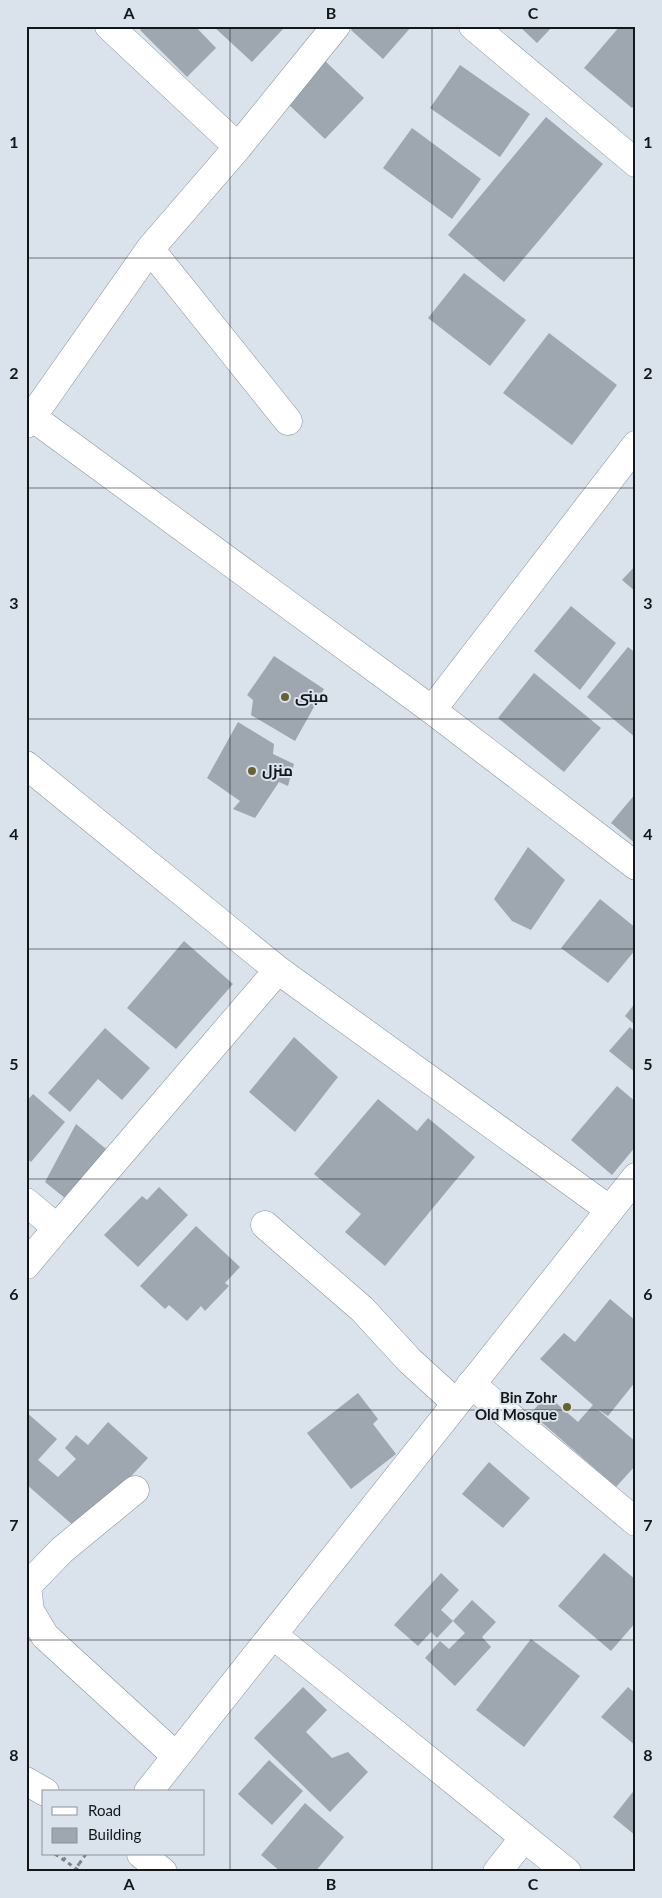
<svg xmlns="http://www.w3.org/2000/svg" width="662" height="1898" font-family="Lato,Cairo,sans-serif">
	<rect width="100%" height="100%" fill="#dae3ec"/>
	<path fill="#9ea6af" d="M 144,26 L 195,26 L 216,48 L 187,77 L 140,30 Z
		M 213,26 L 281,26 L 283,29 L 252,62 Z
		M 354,26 L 412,26 L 383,59 L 351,30 Z
		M 519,26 L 553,26 L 537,43 Z
		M 620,26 L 636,26 L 636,103 L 632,108 L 584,68 Z
		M 324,60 L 364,98 L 325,139 L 285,101 Z
		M 460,65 L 530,114 L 500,157 L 430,108 Z
		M 546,117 L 603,164 L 504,282 L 448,235 Z
		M 412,128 L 481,179 L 452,219 L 383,168 Z
		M 464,273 L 526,320 L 490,366 L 428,318 Z
		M 549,333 L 617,385 L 572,445 L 503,393 Z
		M 636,565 L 636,592 L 622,580 Z
		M 571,606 L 616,643 L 580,690 L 534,651 Z
		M 628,647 L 636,653 L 636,738 L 587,697 Z
		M 274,656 L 324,689 L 295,741 L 251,715 L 253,700 L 247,695 Z
		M 534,673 L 601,728 L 564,772 L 498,718 Z
		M 238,722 L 274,744 L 273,754 L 294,764 L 288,786 L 279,782 L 255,818 L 233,809 L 240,801 L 207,778 Z
		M 636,793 L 636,844 L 611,823 Z
		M 528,847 L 565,880 L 531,930 L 512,921 L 494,899 Z
		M 600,899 L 636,928 L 636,949 L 608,983 L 561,948 Z
		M 184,941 L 233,984 L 176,1049 L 127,1008 Z
		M 636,1002 L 636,1026 L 625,1016 Z
		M 630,1027 L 636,1033 L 636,1073 L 609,1051 Z
		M 105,1028 L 150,1068 L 122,1100 L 98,1079 L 70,1112 L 48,1093 Z
		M 294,1037 L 338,1077 L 295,1132 L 249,1092 Z
		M 617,1086 L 636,1102 L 636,1146 L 612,1175 L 571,1140 Z
		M 33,1094 L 65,1122 L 31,1162 L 26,1158 L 26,1102 Z
		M 378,1099 L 417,1131 L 428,1118 L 475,1157 L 385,1266 L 345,1232 L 361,1214 L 314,1174 Z
		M 76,1124 L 112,1154 L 71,1203 L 45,1182 Z
		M 159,1187 L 188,1215 L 138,1267 L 104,1235 L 142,1196 L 147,1200 Z
		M 196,1226 L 240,1267 L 225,1283 L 229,1286 L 205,1311 L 201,1306 L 187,1321 L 169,1305 L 165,1309 L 140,1286 Z
		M 610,1299 L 636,1321 L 636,1381 L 608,1416 L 596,1408 L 636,1442 L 636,1465 L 616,1487 L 531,1413 L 547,1395 L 578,1422 L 593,1405 L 540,1359 L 564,1333 L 575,1342 Z
		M 358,1393 L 378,1419 L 373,1424 L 396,1454 L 351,1489 L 307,1433 Z
		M 26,1412 L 57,1439 L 38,1460 L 58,1477 L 76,1459 L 65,1448 L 76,1435 L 88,1445 L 108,1422 L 148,1458 L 98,1512 L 92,1507 L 74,1526 L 26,1484 Z
		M 489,1462 L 530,1498 L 503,1528 L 462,1494 Z
		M 604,1553 L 636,1580 L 636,1622 L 611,1651 L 558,1606 Z
		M 441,1573 L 459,1590 L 441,1610 L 453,1621 L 437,1638 L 431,1632 L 418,1646 L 394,1625 Z
		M 472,1600 L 496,1622 L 482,1637 L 491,1647 L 455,1686 L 425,1658 L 440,1641 L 449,1649 L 465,1633 L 453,1621 Z
		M 531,1639 L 580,1676 L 524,1747 L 476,1710 Z
		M 303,1687 L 327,1710 L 306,1732 L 332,1758 L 348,1752 L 368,1772 L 330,1812 L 254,1738 Z
		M 628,1687 L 636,1694 L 636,1746 L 601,1717 Z
		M 269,1760 L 303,1791 L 272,1825 L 238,1794 Z
		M 636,1788 L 636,1836 L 613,1817 Z
		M 305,1803 L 344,1837 L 315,1872 L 281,1872 L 261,1855 Z"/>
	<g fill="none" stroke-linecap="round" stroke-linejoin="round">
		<g stroke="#899199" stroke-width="29">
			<path id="minor" d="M 109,26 L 238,147 L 150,249 L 288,421
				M 473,26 L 636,163
				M 238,147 L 336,26
				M 32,417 L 150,249
				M 26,424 L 32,417 L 432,710
				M 636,445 L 432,710 L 636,866
				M 26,765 L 278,970 L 610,1210
				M 26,1202 L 57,1228 L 278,970
				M 265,1225 L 362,1309 L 410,1361 L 456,1403
				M 26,1265 L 57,1228
				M 471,1384 L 636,1522
				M 135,1490 L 62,1550 L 27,1586 L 30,1611 L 45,1636 L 176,1756
				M 273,1635 L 567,1872
				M 497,1872 L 524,1838"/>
		</g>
		<g stroke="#899199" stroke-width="29">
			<path id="tertiary" d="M 26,1781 L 45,1792
				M 148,1792 L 636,1177
				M 141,1854 L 163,1872"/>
		</g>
		<path stroke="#7b8187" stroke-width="3" stroke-dasharray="4 4" stroke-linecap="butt" d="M 55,1854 L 81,1872
			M 63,1861 L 68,1854
			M 79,1864 L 86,1854"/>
		<use href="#minor" stroke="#fff" stroke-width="28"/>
		<use href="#tertiary" stroke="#fff" stroke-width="28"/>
		<path stroke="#7b8187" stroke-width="3" stroke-dasharray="4 4" stroke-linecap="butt" d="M 73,1872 L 79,1864"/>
	</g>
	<path fill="none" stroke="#14171a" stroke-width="1" stroke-opacity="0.55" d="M 230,26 L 230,1872M 432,26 L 432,1872M 26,258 L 636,258M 26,488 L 636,488M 26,719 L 636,719M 26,949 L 636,949M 26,1179 L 636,1179M 26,1410 L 636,1410M 26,1640 L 636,1640"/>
	<g fill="#6a622e" stroke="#dae3ec" stroke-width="2">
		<circle cx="285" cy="697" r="5"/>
		<circle cx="252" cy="771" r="5"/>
		<circle cx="567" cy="1407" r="5"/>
	</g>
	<g text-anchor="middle" stroke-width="4" stroke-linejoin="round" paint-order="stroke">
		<g font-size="15" font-weight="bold" fill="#14171a" stroke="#dae3ec" text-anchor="start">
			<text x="295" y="702">مبنى</text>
			<text x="262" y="776">منزل</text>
			<text x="557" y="1403" text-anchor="end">Bin Zohr<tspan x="557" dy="17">Old Mosque</tspan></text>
		</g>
	</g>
	<rect width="662" height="1898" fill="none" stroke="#dae3ec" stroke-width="55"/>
	<rect x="42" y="1790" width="162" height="65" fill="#dae3ec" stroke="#8b9198"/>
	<rect x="52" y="1807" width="25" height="8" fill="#ffffff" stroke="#8b9198"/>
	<text x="88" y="1816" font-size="15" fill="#14171a">Road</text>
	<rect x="52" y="1828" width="25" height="15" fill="#9ea6af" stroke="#8b9198"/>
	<text x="88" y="1840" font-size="15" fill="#14171a">Building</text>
	<rect x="28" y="28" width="606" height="1842" fill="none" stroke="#14171a" stroke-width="2"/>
	<g font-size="16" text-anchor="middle" font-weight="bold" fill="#14171a">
		<text x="129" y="19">A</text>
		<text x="331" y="19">B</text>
		<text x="533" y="19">C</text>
		<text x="14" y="148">1</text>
		<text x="648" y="148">1</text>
		<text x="14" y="379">2</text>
		<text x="648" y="379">2</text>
		<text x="14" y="609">3</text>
		<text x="648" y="609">3</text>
		<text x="14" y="840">4</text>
		<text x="648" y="840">4</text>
		<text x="14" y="1070">5</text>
		<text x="648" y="1070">5</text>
		<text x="14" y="1300">6</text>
		<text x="648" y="1300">6</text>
		<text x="14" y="1531">7</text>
		<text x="648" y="1531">7</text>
		<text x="14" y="1761">8</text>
		<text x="648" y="1761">8</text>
		<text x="129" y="1890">A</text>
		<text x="331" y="1890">B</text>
		<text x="533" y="1890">C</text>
	</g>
</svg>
